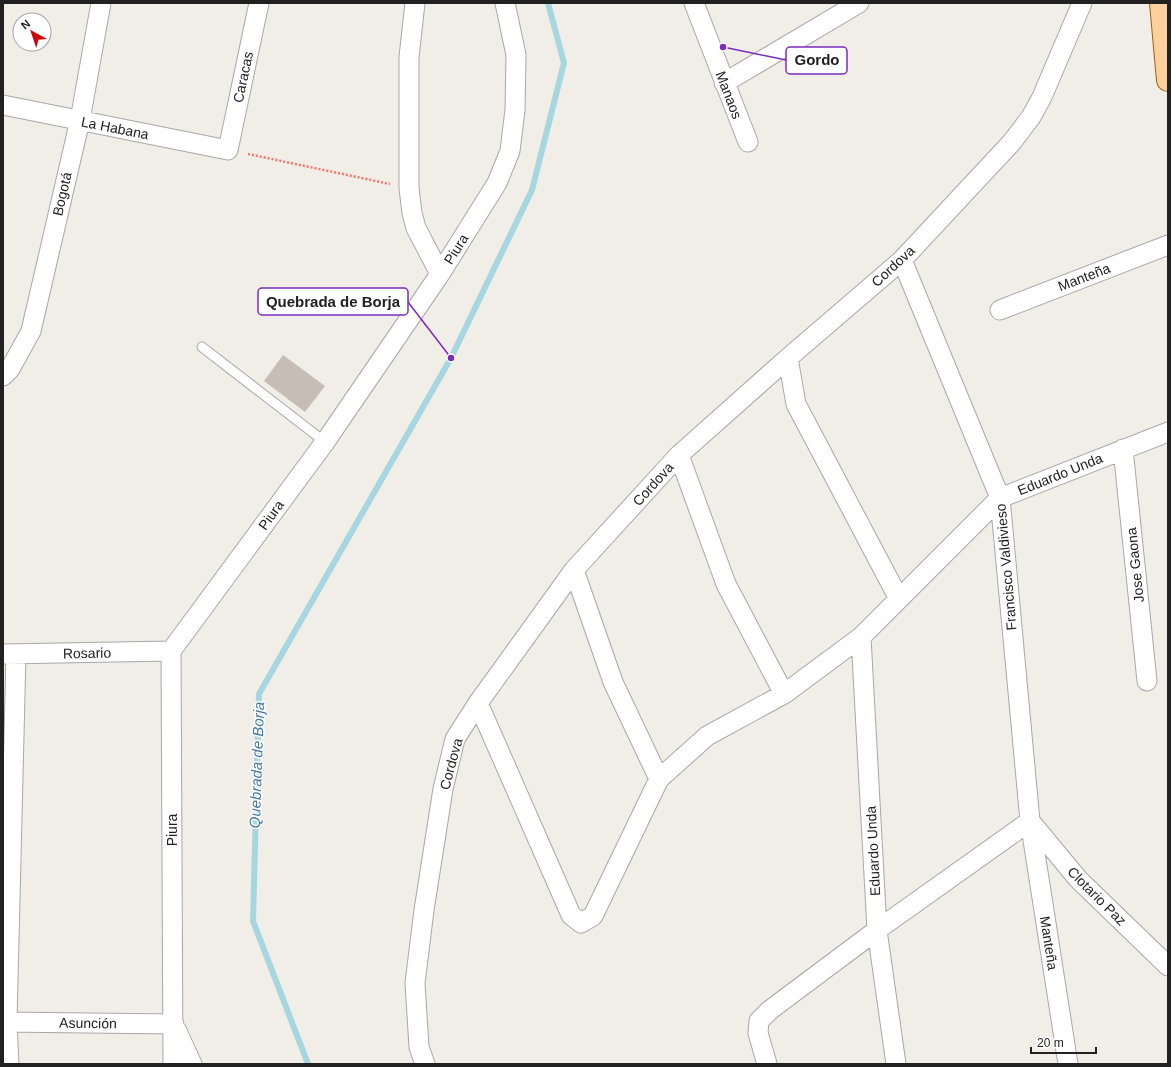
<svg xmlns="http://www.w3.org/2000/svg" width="1171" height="1067" font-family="Helvetica,sans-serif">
	<rect width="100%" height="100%" fill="#f1ede7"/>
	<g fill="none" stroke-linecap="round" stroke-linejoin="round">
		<path stroke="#a6d6e0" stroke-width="6" d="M 308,1064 L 253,921 L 259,694 L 451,358 L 532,190 L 564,63 L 548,3"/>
	</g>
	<path fill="#c6bdb6" d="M 283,355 L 325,386 L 305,412 L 264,381 Z"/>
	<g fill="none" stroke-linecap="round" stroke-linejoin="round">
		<g stroke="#a8a8a8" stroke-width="11">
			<path id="service" d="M 202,347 L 325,442"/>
		</g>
		<g stroke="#a8a8a8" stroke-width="21">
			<path id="minor" d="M 415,3 L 409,57 L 409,188 L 412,213 L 416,228 L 440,274
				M 694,3 L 748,142
				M 724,83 L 859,3
				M 3,105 L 228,150 L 259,3
				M 902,260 L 1000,498 L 1030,821 L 1068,1064
				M 1000,310 L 1168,245
				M 788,358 L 796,404 L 899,599
				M 3,376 L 10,369 L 31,331 L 80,120 L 101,3
				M 1123,449 L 1147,681
				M 679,455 L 726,584 L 784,694
				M 574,570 L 613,682 L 659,779
				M 861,637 L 877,930 L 896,1064
				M 4,654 L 171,651
				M 478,703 L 571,915 L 581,923 L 593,916 L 659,779 L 707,736 L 784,694 L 861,637 L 1000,498 L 1168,432
				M 1030,821 L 1078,879 L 1168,966
				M 3,1022 L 174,1024
				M 176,1029 L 192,1064
				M 9,1064 L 7,1022 L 16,654
				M 173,1064 L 171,651 L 325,442 L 440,274 L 497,183 L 510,151 L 515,110 L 516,55 L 505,3
				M 425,1064 L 419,1047 L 415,983 L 424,910 L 443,789 L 455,739 L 478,703 L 574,570 L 679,455 L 788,358 L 902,260 L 1012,142 L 1031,117 L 1042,97 L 1082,3
				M 767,1064 L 758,1033 L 759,1021 L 770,1010 L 877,930 L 1030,821"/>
		</g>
		<g stroke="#9d6100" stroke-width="24">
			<path id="primary" d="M 1161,3 L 1168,80"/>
		</g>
		<path stroke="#fe726b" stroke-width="2.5" stroke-dasharray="2 2" stroke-linecap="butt" d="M 248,154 L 390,184"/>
		<use href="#service" stroke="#fff" stroke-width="9"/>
		<use href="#minor" stroke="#fff" stroke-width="19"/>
		<use href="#primary" stroke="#ffd09e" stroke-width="22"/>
	</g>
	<g text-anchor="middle" stroke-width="3" stroke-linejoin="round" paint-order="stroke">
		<g font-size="14" fill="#212121" stroke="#fff">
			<text transform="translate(243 77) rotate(-78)" y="5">Caracas</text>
			<text transform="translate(729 95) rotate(69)" y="5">Manaos</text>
			<text transform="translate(115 128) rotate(11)" y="5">La Habana</text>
			<text transform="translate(62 194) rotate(-77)" y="5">Bogotá</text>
			<text transform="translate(456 249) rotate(-58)" y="5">Piura</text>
			<text transform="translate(893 266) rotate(-43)" y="5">Cordova</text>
			<text transform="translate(1084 277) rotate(-21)" y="5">Manteña</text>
			<text transform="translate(1060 474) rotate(-22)" y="5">Eduardo Unda</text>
			<text transform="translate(653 484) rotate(-48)" y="5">Cordova</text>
			<text transform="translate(271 515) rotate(-54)" y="5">Piura</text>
			<text transform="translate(1135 565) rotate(-96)" y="5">Jose Gaona</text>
			<text transform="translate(1006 567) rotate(-95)" y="5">Francisco Valdivieso</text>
			<text transform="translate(87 653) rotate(-1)" y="5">Rosario</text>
			<text transform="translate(451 764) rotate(-75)" y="5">Cordova</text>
			<text transform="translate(172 830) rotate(-90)" y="5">Piura</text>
			<text transform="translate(873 851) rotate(-93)" y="5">Eduardo Unda</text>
			<text transform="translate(1097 896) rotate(45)" y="5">Clotario Paz</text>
			<text transform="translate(1049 943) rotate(81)" y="5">Manteña</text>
			<text transform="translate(88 1023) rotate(1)" y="5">Asunción</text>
		</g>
		<g font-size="15" font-style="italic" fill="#4278a5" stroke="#fff">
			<text transform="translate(257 765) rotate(-88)" y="5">Quebrada de Borja</text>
		</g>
	</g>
	<path fill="none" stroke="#7b2cbf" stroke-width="1.5" d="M723 47L786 60M451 358L408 302"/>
	<g fill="#7b2cbf" stroke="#fff" stroke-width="1.5">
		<circle cx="723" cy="47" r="4"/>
		<circle cx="451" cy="358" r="4"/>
	</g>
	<g fill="#fff" stroke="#7b2cbf" stroke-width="1.5">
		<rect x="786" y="47" width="61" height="27" rx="4"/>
		<rect x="258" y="288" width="150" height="27" rx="4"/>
	</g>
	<g font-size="15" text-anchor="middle" font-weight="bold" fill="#212121">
		<text x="817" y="65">Gordo</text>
		<text x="333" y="307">Quebrada de Borja</text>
	</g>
	<rect width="1171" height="1067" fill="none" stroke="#212121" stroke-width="8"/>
	<g transform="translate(32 32) rotate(320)"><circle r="19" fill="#ffffff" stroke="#a6a6a6"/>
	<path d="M0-3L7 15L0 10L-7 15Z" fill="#d1000b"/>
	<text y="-6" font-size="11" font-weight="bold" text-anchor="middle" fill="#212121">N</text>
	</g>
	<path d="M1031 1047v6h65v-6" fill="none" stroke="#212121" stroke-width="2"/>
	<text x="1037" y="1047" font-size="12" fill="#212121" stroke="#ffffff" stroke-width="3" paint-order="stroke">20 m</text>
</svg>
